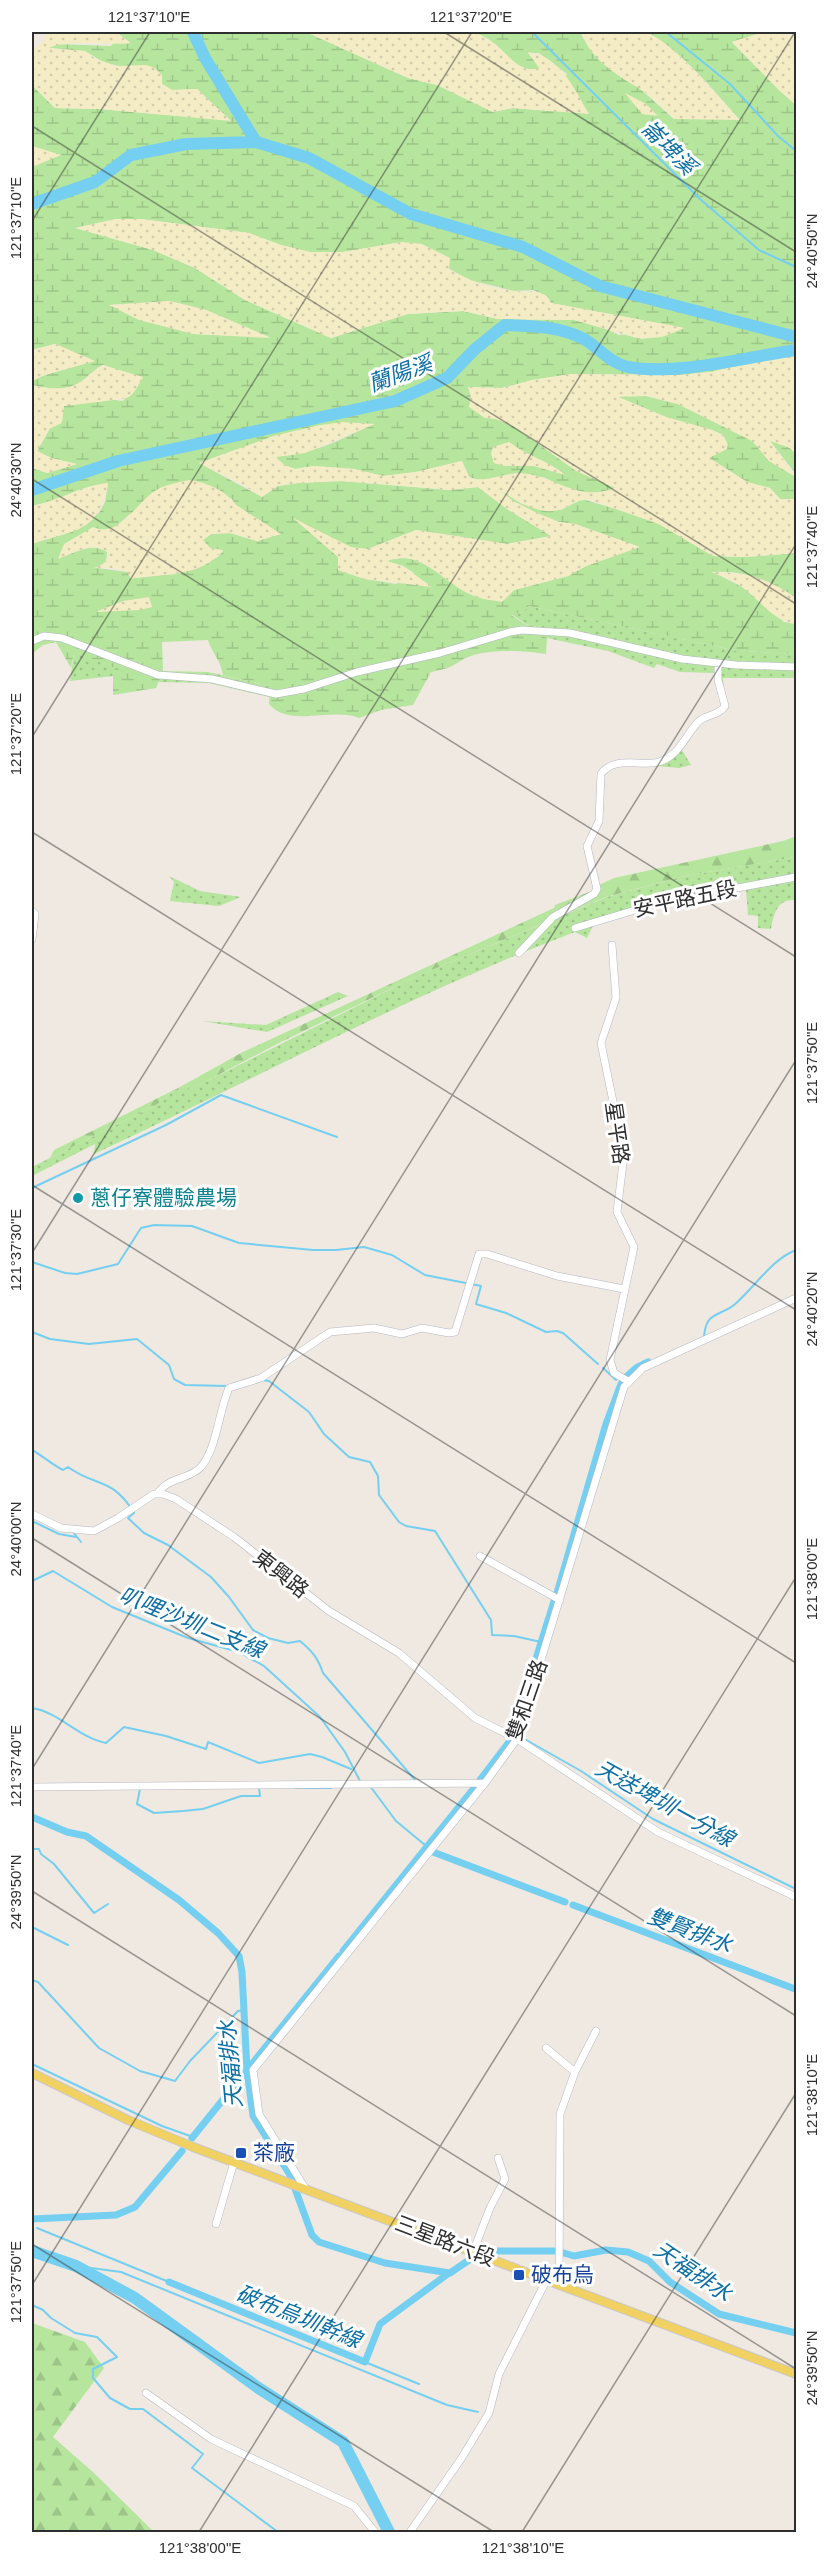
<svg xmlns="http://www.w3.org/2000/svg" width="828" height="2564" font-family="Arial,'Noto Sans TC',sans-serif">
	<defs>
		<pattern id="grass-dots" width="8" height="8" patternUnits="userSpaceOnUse" patternTransform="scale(1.5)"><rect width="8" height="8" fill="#b6e59e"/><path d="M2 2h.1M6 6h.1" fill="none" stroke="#9dc588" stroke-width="1.8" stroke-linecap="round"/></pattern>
		<pattern id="forest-firs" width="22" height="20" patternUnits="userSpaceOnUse" patternTransform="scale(1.5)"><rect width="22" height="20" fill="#b6e59e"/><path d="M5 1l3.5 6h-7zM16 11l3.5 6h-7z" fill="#9dc588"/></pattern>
		<pattern id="wetland-marsh" width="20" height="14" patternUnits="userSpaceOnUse" patternTransform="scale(1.5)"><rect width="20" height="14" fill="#b6e59e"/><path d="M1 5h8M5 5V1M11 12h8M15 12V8" fill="none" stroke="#9dc588"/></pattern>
		<pattern id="sand-dots" width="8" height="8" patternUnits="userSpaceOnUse" patternTransform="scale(1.5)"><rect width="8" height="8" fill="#f3ecc5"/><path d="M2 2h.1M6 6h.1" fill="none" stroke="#d1cbaa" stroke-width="1.8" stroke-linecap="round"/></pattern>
	</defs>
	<rect width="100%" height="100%" fill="#efe9e1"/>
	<path fill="url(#grass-dots)" d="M 529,606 L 737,651 L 796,654 L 796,678 L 723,678 L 724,695 L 729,708 L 722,711 L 714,673 L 680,672 L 657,664 L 654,668 L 608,651 L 547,638 L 511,614 L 522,612 Z
		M 74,652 L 116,668 L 113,676 L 70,681 Z
		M 163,671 L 208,672 L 270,686 L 269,697 L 208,683 L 156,682 Z
		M 680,747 L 691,765 L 679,768 L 656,766 Z
		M 796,857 L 796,900 C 777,899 774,913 771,929 L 758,928 L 758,916 L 748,915 L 746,890 L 658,907 L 593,926 L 587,938 L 575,932 C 410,994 254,1080 94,1154 L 95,1144 L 32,1176 L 32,1167 L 156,1105 L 178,1088 L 198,1077 L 189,1090 L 413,978 L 607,897 L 684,876 Z
		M 169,876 L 200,891 L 241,897 L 219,906 L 170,901 L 174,882 Z
		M 338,992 L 348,996 L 267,1032 L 202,1021 L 266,1025 Z"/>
	<path fill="url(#forest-firs)" d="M 796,831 L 796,857 L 684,876 L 606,897 L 413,978 L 277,1044 L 186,1092 L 198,1077 L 241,1053 L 554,908 L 555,905 L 597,889 L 597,886 L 614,878 L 783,841 L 794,837 Z
		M 178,1088 L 156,1105 L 50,1158 L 54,1150 Z
		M 32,2323 L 85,2342 L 104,2368 L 53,2437 L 94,2473 L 154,2532 L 32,2532 Z"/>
	<path fill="url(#wetland-marsh)" fill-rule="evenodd" d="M 116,32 L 306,32 L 408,78 L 437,85 L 493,112 L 513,108 L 548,111 L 567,74 L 539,53 L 528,53 L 540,68 C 518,75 506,51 491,41 C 485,37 479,34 473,32 L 581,32 L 583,38 L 674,119 L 739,119 C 717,94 672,39 642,32 L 764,32 L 732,42 L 779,90 L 796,105 L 796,356 L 767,359 L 711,372 L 679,375 L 571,374 L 532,380 L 502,388 L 468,387 L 472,400 L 496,419 L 513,426 L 589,476 L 616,488 L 601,492 L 584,493 L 561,486 L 543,477 L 476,480 L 469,477 L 462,461 L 416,472 L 383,476 L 354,469 L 314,466 L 295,469 L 284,465 L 275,456 C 310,456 342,439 373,424 L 321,425 L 274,436 L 199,463 L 262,497 L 278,486 L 298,483 L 341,481 L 450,490 L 478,487 L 507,509 L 551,536 L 507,544 L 416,530 L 368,549 L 351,548 L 334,540 L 328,547 L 338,557 L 338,570 L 365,579 L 396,584 L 414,573 L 403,566 L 386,561 C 424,549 439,580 470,594 C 480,599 491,600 502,601 L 514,590 L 568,576 L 586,566 L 639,547 L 575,524 L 559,522 L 539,514 L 513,501 L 489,483 L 522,504 L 561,510 L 582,499 L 633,514 L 659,524 L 713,556 L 745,557 L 796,553 L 796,598 C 771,581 744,570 713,572 L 744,588 L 784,622 L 796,624 L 796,654 L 737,651 L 529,606 L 522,612 L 511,615 L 547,638 L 546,654 C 524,650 481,648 462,660 C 450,668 446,669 431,672 L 413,705 L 381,710 L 359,718 C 334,707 288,728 269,704 L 270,686 L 223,675 C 221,661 212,653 208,640 L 162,642 L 163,671 L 156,688 L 113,695 L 113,676 L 115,668 L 74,652 L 71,668 L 56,642 L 43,645 L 32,654 L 32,572 L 34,571 L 32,568 L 32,544 L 99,513 L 105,502 L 108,484 C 81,489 58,501 32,506 L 32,468 L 47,473 L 76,464 L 51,458 L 37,451 L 63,406 L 108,399 L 123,401 L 142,378 L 103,365 C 95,369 90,375 83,380 C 67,392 50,389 32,385 L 32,381 L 45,375 L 94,361 L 55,344 L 32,350 L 32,167 L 60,155 L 32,146 L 32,85 L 55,108 L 99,109 L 230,120 L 197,89 L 172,90 L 162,84 L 162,75 L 105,63 L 85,51 L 47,48 L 58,44 L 111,46 L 120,35 ZM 116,219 L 141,219 L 249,233 L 281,245 L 310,252 L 343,252 L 402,242 L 469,280 L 514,291 L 533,290 L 547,296 L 551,303 L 684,328 L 619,335 L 600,326 L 574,320 L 498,319 L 463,311 L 408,314 L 331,338 L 245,300 L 195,268 L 153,250 L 76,228 ZM 170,301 L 206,310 L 269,337 L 193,334 L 110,305 ZM 509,442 C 526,456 546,460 563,474 L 534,466 L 506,466 L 494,463 L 491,453 ZM 231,498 L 236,505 L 280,534 L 257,541 L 230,533 L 211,534 L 203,540 L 210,548 L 223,551 L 218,557 L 176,574 L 131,578 L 128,572 L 97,568 C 105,563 107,562 107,552 C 91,541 74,554 59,558 L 104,532 L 113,529 L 130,514 Z
		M 616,396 L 646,396 L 678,404 L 753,441 L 769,461 L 796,477 L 796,499 L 780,499 L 770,488 L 747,482 L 708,457 L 723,435 L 712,430 L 666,417 Z
		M 769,440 L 790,448 L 796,454 L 796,474 Z"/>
	<path fill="url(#sand-dots)" d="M 46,32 L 116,32 L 131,43 C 108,46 66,39 49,48 L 85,51 L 96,59 L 117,66 L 146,65 L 155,68 L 162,75 L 162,84 L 172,90 L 197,89 L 231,121 L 99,109 L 55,108 L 32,85 L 32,50 L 43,41 Z
		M 306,32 L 473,32 C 479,34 485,37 491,41 C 506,51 519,75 539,68 L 528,52 C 560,56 574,88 589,114 L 513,108 L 493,112 L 437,85 L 408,78 Z
		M 581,32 C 601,31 626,27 645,32 C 670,39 721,99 740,120 L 674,119 C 665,110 656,101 646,93 C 620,76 592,63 581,32 Z
		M 764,32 L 778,32 L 796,37 L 796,105 L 779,90 L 732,42 Z
		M 625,93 L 646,104 L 658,116 L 642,114 Z
		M 32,146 L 61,155 L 32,167 Z
		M 116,219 L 141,219 L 249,233 L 281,245 L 310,252 L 343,252 L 402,242 L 422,244 L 450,258 L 449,269 C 468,280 491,289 514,291 C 529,293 531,289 547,296 L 551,303 L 685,328 L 662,337 L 640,339 L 574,320 L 498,319 L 463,311 L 408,314 L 331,338 L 245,300 L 195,268 L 153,250 L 75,228 Z
		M 170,301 L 206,310 L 271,338 L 193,334 L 139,320 L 109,305 Z
		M 55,344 L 95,361 L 45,375 L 32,381 L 32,350 Z
		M 796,356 L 796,454 L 790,448 L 770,441 L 796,477 L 769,461 L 752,441 L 678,404 L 646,396 L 618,397 L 666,417 L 712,430 L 723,435 L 728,444 L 727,449 L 709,458 L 747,482 L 770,488 L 780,499 L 796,499 L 796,553 L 745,557 L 713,556 L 659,524 L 590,500 C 579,499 574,504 564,508 C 542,518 519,502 501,491 L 513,501 L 539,514 L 559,522 L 575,524 L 640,547 L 586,566 L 568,576 L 514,590 L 502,602 C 491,600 480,599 470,594 C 442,582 420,547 387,561 L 403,566 L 432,587 L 365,579 L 338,570 L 338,557 L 293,518 L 351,547 L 368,549 L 416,530 L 507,544 L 551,536 L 507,509 L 478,487 L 450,490 L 341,481 L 298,483 L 278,486 L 262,497 L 241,484 L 199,463 L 274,436 L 321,425 L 342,422 L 375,424 L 305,453 L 276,457 L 284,465 L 295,469 L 314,466 L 354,469 L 383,476 L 416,472 L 462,461 L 469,477 C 484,484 503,473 520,473 C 555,475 577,503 615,488 L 576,471 L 513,426 L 496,419 L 485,418 L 469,407 L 471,394 L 468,387 L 502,388 L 532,380 L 571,374 L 679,375 L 711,372 L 767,359 Z
		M 103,365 L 143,377 C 139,384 135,393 129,397 C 126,399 73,405 64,406 L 62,423 L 49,429 L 37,451 L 51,458 L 77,464 L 47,473 L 32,468 L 32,385 C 50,389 67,392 84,380 C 90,375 95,369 103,365 Z
		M 509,442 C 527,456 548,460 565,475 L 534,466 L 505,466 L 494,463 L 491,453 L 493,447 Z
		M 190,480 C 208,483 225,490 236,505 L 281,534 L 257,541 L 230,533 L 211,534 L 203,540 L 210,548 L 223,550 C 202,578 161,573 131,579 L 127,572 L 112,568 L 94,568 C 104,565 108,562 107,552 C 92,541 73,553 58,559 L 64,544 L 93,527 C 121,539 136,501 158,489 C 168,484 179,482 190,480 Z
		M 108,483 C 99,534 73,530 32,544 L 32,506 C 58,501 82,485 108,483 Z
		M 711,572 C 747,572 767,578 796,598 L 796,624 C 773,621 760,600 742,587 C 732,580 722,576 711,572 Z
		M 149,597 L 152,607 L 140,610 L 95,612 L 123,601 Z"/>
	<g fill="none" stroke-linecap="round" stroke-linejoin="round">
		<path stroke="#75cff0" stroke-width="2" d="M 532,32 L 700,199 L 759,250 L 796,267
			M 666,32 L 730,84 L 778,136 L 796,151
			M 32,1188 L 166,1125 L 221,1095 L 337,1137
			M 32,1262 L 65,1273 L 77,1274 L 118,1264 L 141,1228 L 154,1225 L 192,1226 L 239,1243 L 313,1250 L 336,1250 L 364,1247 L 392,1255 L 425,1275 L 481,1286 L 476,1304 L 506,1313 L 546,1332 L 557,1331 L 563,1333 L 598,1364
			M 32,1332 L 50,1339 L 89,1344 L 137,1339 L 169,1365 L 174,1379 L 185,1385 L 227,1386
			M 704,1336 C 705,1330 705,1324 710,1319 C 716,1313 727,1311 734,1305 C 754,1288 772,1259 796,1250
			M 603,1368 L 616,1380
			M 262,1380 L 269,1381 L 309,1412 L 324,1434 L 349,1457 L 370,1462 L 378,1476 L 379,1495 L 399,1522 L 406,1526 L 435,1531 L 491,1620 L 492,1635 L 514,1636 L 541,1642
			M 32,1450 C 43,1456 51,1464 63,1470 L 68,1467 C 95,1487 113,1477 134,1513 L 128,1518 L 144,1533 L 168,1545 L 211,1577 L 229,1597 L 253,1630 L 268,1638 L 288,1643 L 300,1641 C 312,1651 318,1658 323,1673 L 415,1780
			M 32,1521 L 59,1534 L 76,1537
			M 73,1532 L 81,1542
			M 32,1581 L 53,1571 L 112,1607 L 188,1638 L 239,1652 L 264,1666 L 320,1717 L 345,1752 L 360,1781
			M 32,1708 C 59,1712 79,1738 106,1743 L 124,1727 L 166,1736 L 206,1749 L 208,1742 L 259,1763 L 310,1754 L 322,1757 L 351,1769
			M 521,1737 L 581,1771 L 653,1819 L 796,1889
			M 370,1786 L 396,1821 L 425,1845
			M 295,1788 L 331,1788
			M 140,1789 L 137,1804 L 154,1813 L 183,1811 L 203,1809 L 241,1796 L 260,1796 L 259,1788
			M 32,1849 L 39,1849 L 41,1854 L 54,1864 L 94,1913 L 108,1904
			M 32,1927 L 68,1945
			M 32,1944 L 32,1948
			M 32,1980 L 38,1982 L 99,2048 L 140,2071 L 175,2081 L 190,2061 L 238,2011 L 244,2010
			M 32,2064 L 162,2126 L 193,2137
			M 37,2228 L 169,2282
			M 76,2266 L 121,2272 L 447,2405 L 478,2412
			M 32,2305 L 43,2310 L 51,2318 L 75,2333 L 97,2337 L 117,2357 L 93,2369 L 93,2378 L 110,2398 L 130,2409 L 143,2409 L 203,2454 L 192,2468 L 278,2532
			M 365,2362 L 419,2384"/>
		<path stroke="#75cff0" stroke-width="7" d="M 626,1377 L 636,1368 L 648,1362
			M 557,1593 L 606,1424 L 621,1384
			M 513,1732 L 555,1598
			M 480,1780 L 510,1741
			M 32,1817 L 67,1832 L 86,1836 L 179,1900 L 218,1933 L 239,1956 L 242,1972 L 247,2070 L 253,2116 L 290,2175 L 312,2235 L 319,2242 L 385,2263 L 450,2273 L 472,2258
			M 433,1852 L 565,1902
			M 573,1905 L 795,1989
			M 343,1951 L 475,1787
			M 192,2138 L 339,1956
			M 32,2219 L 116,2215 L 135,2207 L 182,2151
			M 497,2251 L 557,2251 L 574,2256 L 606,2250 L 628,2252 L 649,2261 L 670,2282 L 719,2314 L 796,2333
			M 169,2282 L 365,2362 L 380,2324 L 449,2273"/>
		<path stroke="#75cff0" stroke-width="12" d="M 193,32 L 205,58 L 256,142
			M 32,204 L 95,182 L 131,155 L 186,144 L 256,142 L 309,158 L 411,214 L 523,247 L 600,286 L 796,337
			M 32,490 L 118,461 L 395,401 L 447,378 L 475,349 L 505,325 C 532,326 557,326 582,338 C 598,346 609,363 628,367 C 678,376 746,357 796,350
			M 32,2251 L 76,2266 L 135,2298 L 257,2387 L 343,2442 L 389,2532"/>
		<g stroke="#b4b7c1" stroke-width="8">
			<path id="minor" d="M 32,641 L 44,636 L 62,638 L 158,675 L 212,679 L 276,694 L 304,689 L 357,672 L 440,653 L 510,632 L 522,630 L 570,633 L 682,659 L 736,665 L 796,667
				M 32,911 L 35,914 L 32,939
				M 575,928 L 662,902 L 796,877
				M 612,945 L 616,998 L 601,1043 L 624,1155 L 617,1212 L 634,1247 L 610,1360 L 614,1373 L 628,1381
				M 519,953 L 553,917 L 594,894 L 597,889 L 587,846 L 599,821 L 601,774 C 615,755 641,767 659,762 C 679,756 685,736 698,722 C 706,714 719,716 725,706 L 718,680 L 718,663
				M 158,1493 C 168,1477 189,1480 201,1467 C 217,1448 219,1410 229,1388 L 261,1378 L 330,1332 L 374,1328 L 402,1334 L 422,1328 L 449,1333 L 455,1332 L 479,1254 L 487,1254 L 557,1276 L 624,1289
				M 32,1514 L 61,1528 L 94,1531 L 118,1518 L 154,1494 L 163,1494 L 176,1499 L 234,1537 L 329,1611 L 399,1653 L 475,1718 L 517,1739 L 658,1832 L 796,1897
				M 480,1556 L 560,1600
				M 32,1787 L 485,1783
				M 546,2048 L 575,2072
				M 305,2188 L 259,2114 L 253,2070 L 485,1783 L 517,1739 L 624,1387 L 643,1368 L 796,1298
				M 216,2224 L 234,2162
				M 473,2252 L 490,2208 L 505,2179 L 498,2158
				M 559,2284 L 560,2114 L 575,2072 L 596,2031
				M 146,2393 L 211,2439 L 354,2506 L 375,2532
				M 410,2532 L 461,2459 L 489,2413 L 499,2374 L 547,2279"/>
		</g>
		<g stroke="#c9c9c9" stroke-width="10">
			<path id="major" d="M 32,2073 L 128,2120 L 193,2147 L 796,2374"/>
		</g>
		<use href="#minor" stroke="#fff" stroke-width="7"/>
		<use href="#major" stroke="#f2d163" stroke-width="8"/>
	</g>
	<path fill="none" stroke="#2e2e2e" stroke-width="1.5" stroke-opacity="0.45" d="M 444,32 L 796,252M 32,126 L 796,604M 32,221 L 150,32M 32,479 L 796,957M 32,737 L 472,32M 32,832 L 796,1310M 32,1185 L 796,1663M 32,1253 L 795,32M 32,1538 L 796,2016M 32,1769 L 796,544M 32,1891 L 796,2369M 32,2244 L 494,2532M 32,2285 L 796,1060M 199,2532 L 796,1577M 522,2532 L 796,2093"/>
	<circle fill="#0f9aa8" stroke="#fff" stroke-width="2" cx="78" cy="1198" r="6"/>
	<g fill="#1a4fb4" stroke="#fff" stroke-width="2">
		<rect x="235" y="2147" width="12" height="12" rx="3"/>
		<rect x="513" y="2269" width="12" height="12" rx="3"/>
	</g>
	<g text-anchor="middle" stroke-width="6" stroke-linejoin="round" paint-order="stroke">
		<g font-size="21" fill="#2e2e2e" stroke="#fff">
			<text transform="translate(685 899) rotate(-12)" y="7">安平路五段</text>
			<text transform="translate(617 1133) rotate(82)" y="7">星平路</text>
			<text transform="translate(281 1574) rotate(38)" y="7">東興路</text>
			<text transform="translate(527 1700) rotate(-71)" y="7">雙和三路</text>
			<text transform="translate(445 2241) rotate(21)" y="7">三星路六段</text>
		</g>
		<g font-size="21" fill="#0d838f" stroke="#fff" text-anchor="start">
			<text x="90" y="1205">蔥仔寮體驗農場</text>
		</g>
		<g font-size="21" fill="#164399" stroke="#fff" text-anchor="start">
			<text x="253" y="2160">茶廠</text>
			<text x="531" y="2282">破布烏</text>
		</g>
		<g font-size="22" font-style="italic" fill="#0d6fa3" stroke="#fff">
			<text transform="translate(669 147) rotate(45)" y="8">崙埤溪</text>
			<text transform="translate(400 373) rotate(-20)" y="8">蘭陽溪</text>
			<text transform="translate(192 1622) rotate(22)" y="8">叭哩沙圳二支線</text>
			<text transform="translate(665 1803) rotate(29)" y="8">天送埤圳一分線</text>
			<text transform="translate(690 1930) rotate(21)" y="8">雙賢排水</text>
			<text transform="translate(230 2064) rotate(-95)" y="8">天福排水</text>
			<text transform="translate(693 2271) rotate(34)" y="8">天福排水</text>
			<text transform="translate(299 2316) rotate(22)" y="8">破布烏圳幹線</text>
		</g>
	</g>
	<rect width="828" height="2564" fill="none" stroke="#ffffff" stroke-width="66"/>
	<rect x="33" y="33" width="762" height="2498" fill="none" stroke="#2e2e2e" stroke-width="2"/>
	<g font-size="15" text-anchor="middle" fill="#2e2e2e">
		<text x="149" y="22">121°37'10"E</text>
		<text x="471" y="22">121°37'20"E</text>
		<text transform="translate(16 218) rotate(-90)" y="5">121°37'10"E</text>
		<text transform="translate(812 251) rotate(-90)" y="5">24°40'50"N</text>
		<text transform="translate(16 480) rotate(-90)" y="5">24°40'30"N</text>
		<text transform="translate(812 547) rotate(-90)" y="5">121°37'40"E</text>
		<text transform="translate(16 734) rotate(-90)" y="5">121°37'20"E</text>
		<text transform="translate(812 1063) rotate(-90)" y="5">121°37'50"E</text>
		<text transform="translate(16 1250) rotate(-90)" y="5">121°37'30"E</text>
		<text transform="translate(812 1309) rotate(-90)" y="5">24°40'20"N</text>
		<text transform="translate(16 1539) rotate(-90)" y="5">24°40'00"N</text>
		<text transform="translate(812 1579) rotate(-90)" y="5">121°38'00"E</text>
		<text transform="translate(16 1766) rotate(-90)" y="5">121°37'40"E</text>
		<text transform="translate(16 1892) rotate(-90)" y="5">24°39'50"N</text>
		<text transform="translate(812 2095) rotate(-90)" y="5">121°38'10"E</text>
		<text transform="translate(16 2282) rotate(-90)" y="5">121°37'50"E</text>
		<text transform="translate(812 2368) rotate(-90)" y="5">24°39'50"N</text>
		<text x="200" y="2553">121°38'00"E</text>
		<text x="523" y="2553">121°38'10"E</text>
	</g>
</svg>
